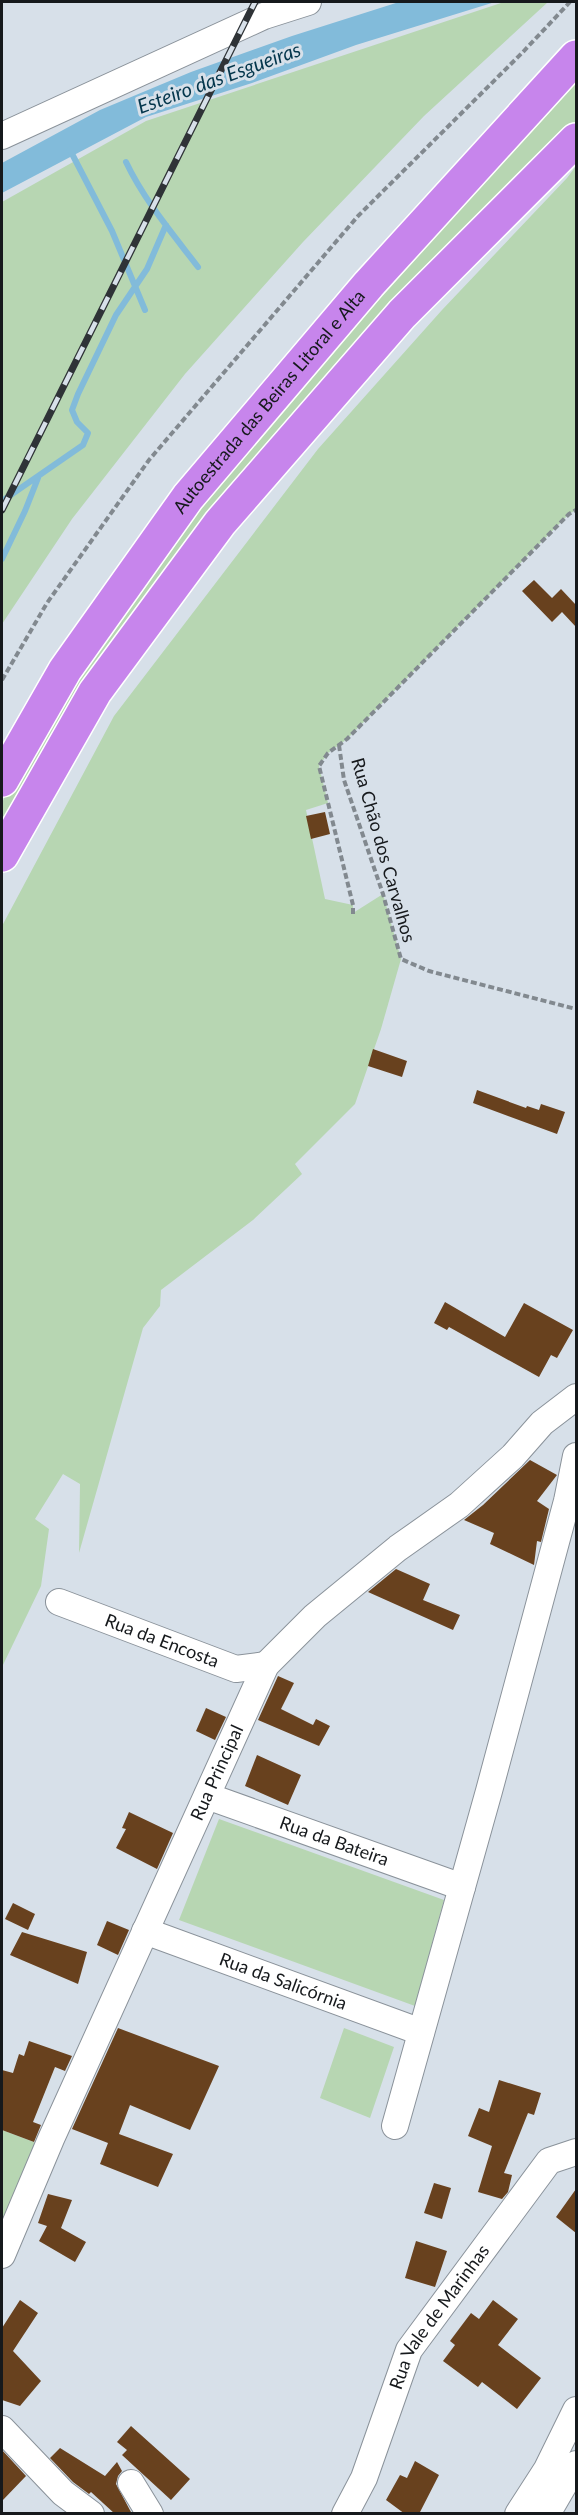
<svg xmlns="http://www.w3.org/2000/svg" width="578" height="2515" font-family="Lato,sans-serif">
	<rect width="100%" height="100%" fill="#d7e0e9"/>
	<path fill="#b7d6b2" d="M 504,2 L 548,2 L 424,116 L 303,242 L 185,374 L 72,519 L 2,624 L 2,202 L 146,121 Z
		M 576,79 L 576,123 L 381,317 L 2,829 L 2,803 L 6,794 C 51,719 97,645 149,574 C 277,397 430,240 576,79 Z
		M 576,166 L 576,510 L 569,514 L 347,739 L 328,753 L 319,766 L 328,803 L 306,810 L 325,899 L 353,905 L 353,913 L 383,894 L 401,959 L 381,1029 L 355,1104 L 295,1164 L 302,1174 L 253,1220 L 161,1290 L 160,1306 L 143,1328 L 79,1553 L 80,1484 L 63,1474 L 35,1519 L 49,1529 L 41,1586 L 2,1667 L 2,926 L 114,716 L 318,449 L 442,310 L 567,178 Z
		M 219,1819 L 444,1900 L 415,2006 L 179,1920 Z
		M 344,2028 L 394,2047 L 370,2118 L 320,2098 Z
		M 2,2130 L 39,2144 L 2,2238 Z"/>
	<path fill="#82bbda" d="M 399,2 L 495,2 L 356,45 L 252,83 L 146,117 L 2,193 L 2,163 L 100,110 L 191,72 L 292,36 Z"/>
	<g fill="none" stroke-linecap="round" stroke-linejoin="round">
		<path stroke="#82bbda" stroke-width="6" d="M 70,150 L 112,231 L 145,310
			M 126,162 C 144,200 172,233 198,267
			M 2,501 L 83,445 L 88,433 L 77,422 L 72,410 L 78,394 L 116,315 L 147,269 L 166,225
			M 2,559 L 25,511 L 38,478"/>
	</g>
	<path fill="#68411e" d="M 534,580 L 552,598 L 561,589 L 576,605 L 576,627 L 562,612 L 552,622 L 522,591 Z
		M 325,812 L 330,834 L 311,839 L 306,816 Z
		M 373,1049 L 407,1061 L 402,1077 L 368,1066 Z
		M 477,1090 L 526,1108 L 527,1106 L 539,1110 L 541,1104 L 565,1112 L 557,1134 L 473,1103 Z
		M 445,1302 L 505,1337 L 524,1303 L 573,1330 L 557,1358 L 551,1355 L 539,1377 L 449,1327 L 447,1330 L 434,1323 Z
		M 530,1460 L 557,1475 L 537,1501 L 549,1509 L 541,1542 L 537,1541 L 534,1565 L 490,1544 L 494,1533 L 464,1520 L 483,1505 Z
		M 396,1569 L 430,1584 L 423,1600 L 460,1615 L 453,1630 L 368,1592 Z
		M 278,1676 L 294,1683 L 281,1709 L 313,1725 L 316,1719 L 330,1726 L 319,1746 L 258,1720 Z
		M 206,1708 L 226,1717 L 215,1740 L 196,1731 Z
		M 257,1755 L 301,1775 L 288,1805 L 245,1786 Z
		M 129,1812 L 173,1833 L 157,1869 L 116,1848 L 126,1829 L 122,1828 Z
		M 13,1903 L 35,1914 L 28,1930 L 5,1919 Z
		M 107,1921 L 129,1930 L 118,1955 L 97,1945 Z
		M 22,1932 L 87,1952 L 78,1984 L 10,1955 Z
		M 118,2028 L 219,2066 L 190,2130 L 130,2105 L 119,2134 L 173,2154 L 158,2187 L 100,2164 L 108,2143 L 72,2129 Z
		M 29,2041 L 72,2056 L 65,2071 L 55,2067 L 33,2122 L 41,2125 L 34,2142 L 2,2130 L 2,2070 L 13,2073 L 19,2054 L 24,2056 Z
		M 499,2080 L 541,2093 L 534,2115 L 528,2113 L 504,2173 L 512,2175 L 508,2192 L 502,2199 L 478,2192 L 492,2146 L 468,2136 L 479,2108 L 489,2112 Z
		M 434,2183 L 451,2188 L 442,2219 L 424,2213 Z
		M 576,2189 L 576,2233 L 556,2217 Z
		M 48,2194 L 72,2200 L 61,2228 L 86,2242 L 75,2262 L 39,2241 L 47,2226 L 38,2223 Z
		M 416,2241 L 447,2251 L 435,2287 L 405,2278 Z
		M 20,2300 L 38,2313 L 13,2351 L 41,2381 L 20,2406 L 2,2400 L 2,2328 Z
		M 493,2300 L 518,2319 L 498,2345 L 541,2378 L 517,2409 L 482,2382 L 478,2387 L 443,2361 L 455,2345 L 450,2341 L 471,2313 L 479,2319 Z
		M 131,2426 L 190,2479 L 171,2500 L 122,2455 L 127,2450 L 117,2442 Z
		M 60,2448 L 105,2476 L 117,2462 L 122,2471 L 118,2476 L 116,2484 L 132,2514 L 115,2514 L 91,2492 L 89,2494 L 73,2482 L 50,2458 Z
		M 2,2450 L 26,2476 L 2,2501 Z
		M 415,2461 L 439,2475 L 419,2514 L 405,2514 L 386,2500 L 400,2475 L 407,2478 Z"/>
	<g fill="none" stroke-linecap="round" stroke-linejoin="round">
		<g stroke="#8a929a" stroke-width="28">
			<g id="minor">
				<path d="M 2,136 L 264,16 L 308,2"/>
				<path id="s1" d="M 59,1602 L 236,1669 L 266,1665"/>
				<path id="s2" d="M 207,1796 L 462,1887"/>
				<path id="s3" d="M 145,1931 L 421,2032"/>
				<path d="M 395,2126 L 489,1791 L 567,1501 L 576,1456"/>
				<path id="s4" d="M 2,2255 L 51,2139 L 266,1665 L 315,1616 L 398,1548 L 459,1505 L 513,1456 L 542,1423 L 576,1397"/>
				<path d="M 2,2429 L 63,2493 L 91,2514"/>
				<path d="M 131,2483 L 150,2514"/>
				<path id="s5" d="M 345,2514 L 364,2478 L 409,2350 L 549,2161 L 576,2152"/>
				<path d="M 518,2514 L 547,2469 L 576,2410"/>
				<path d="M 547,2514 L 576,2464"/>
			</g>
		</g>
		<g stroke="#fff" stroke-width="36">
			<g id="highway">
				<path id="s6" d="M 2,780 L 65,670 L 188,497 L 369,284 L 576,57"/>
				<path d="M 2,855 L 95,692 L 220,523 L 402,314 L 576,140"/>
			</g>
		</g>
		<path stroke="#82898f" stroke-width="4" stroke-dasharray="6 3" stroke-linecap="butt" d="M 2,680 L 47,603 L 149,460 L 358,216 L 522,53 L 570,2
			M 339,745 L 344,780 L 383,894 L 401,959 L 429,971 L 576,1009
			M 353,914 L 353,905 L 319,766 L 328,753 L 347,739 L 569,514 L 576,510"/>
		<use href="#minor" stroke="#fff" stroke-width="26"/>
		<use href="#highway" stroke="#c785ec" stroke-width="33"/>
		<g stroke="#2f3337" stroke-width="7">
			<path id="rail" d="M 2,510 L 255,2"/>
		</g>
		<use href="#rail" stroke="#d7e0e9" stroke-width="4.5" stroke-dasharray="14" stroke-linecap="butt"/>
	</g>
	<g text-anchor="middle" stroke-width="6" stroke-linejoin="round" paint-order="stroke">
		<g font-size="18" fill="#16191c" stroke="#d7e0e9">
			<text dy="6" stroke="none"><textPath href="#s6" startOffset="464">Autoestrada das Beiras Litoral e Alta</textPath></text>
			<text transform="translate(383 850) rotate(74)" y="6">Rua Chão dos Carvalhos</text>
			<text dy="6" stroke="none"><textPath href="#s1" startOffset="110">Rua da Encosta</textPath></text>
			<text dy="6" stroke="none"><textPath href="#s4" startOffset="528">Rua Principal</textPath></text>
			<text dy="6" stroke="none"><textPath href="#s2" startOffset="135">Rua da Bateira</textPath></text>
			<text dy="6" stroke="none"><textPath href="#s3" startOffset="147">Rua da Salicórnia</textPath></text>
			<text dy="6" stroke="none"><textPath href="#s5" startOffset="220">Rua Vale de Marinhas</textPath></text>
		</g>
		<g font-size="20" font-style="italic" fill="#04364c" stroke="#d7e0e9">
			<text transform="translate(219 78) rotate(-20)" y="7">Esteiro das Esgueiras</text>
		</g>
	</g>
	<rect width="578" height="2515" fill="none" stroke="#16191c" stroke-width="6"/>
</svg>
